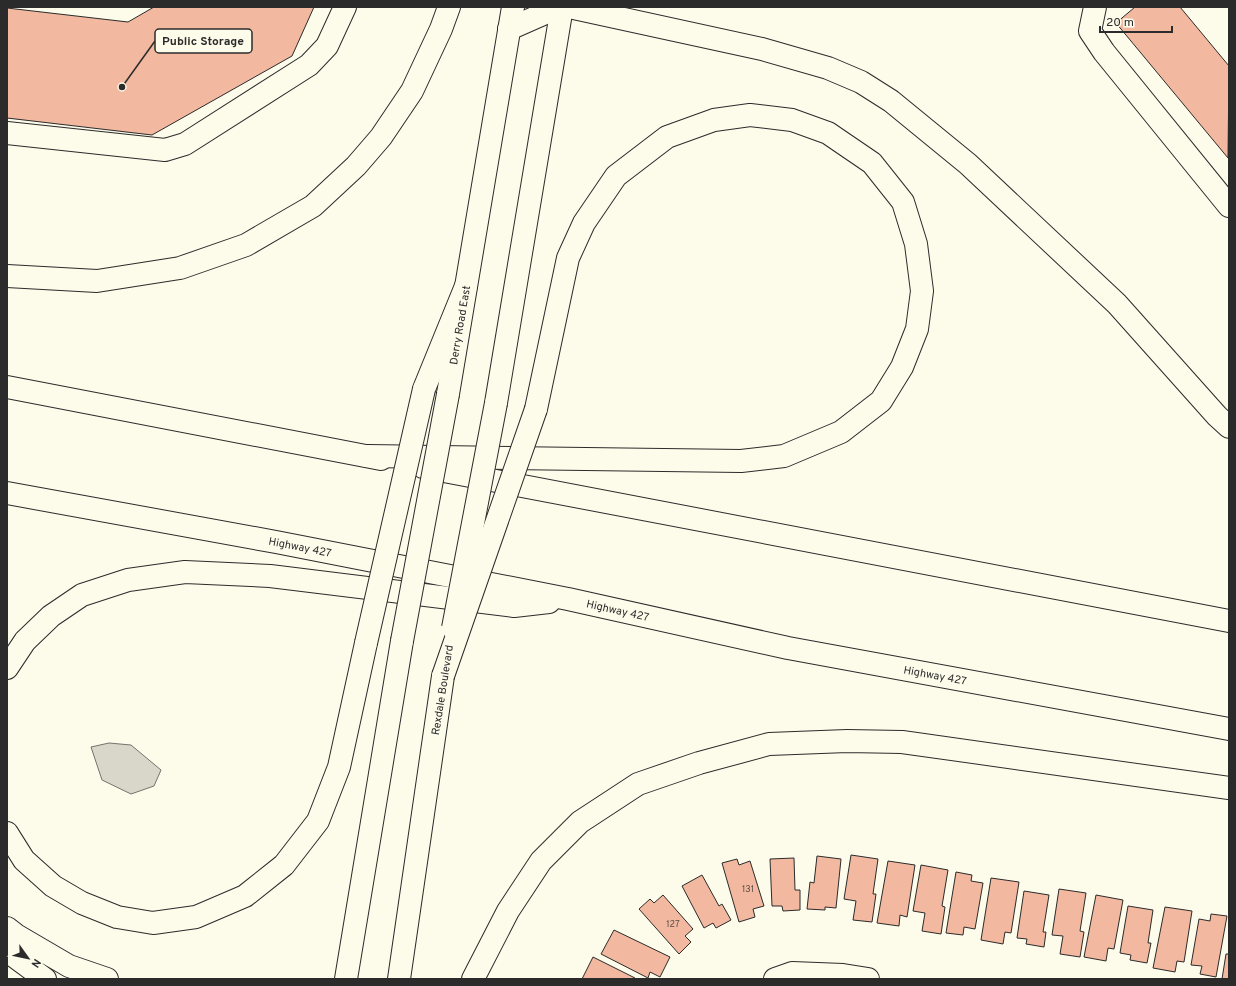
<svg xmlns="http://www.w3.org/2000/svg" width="1236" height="986" font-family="Overpass,sans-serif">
	<rect width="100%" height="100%" fill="#fdfbea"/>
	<path fill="#d8d7c9" stroke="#74746e" d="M 109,743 L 131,745 L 161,770 L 154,786 L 131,794 L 102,780 L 91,747 Z"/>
	<path fill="#f2b8a0" stroke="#2b2b2b" d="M 154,7 L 314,7 L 292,56 L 152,135 L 7,118 L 7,8 L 128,22 Z
		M 1135,7 L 1180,7 L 1229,66 L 1228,158 L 1116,23 Z
		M 851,855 L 878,859 L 873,894 L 876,894 L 872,922 L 853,920 L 856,901 L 844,899 Z
		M 817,856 L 841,859 L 836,908 L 825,907 L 825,910 L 807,909 L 810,882 L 814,883 Z
		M 794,858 L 795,890 L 800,890 L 800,910 L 783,911 L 782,906 L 772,906 L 770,859 Z
		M 737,859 L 739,865 L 750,861 L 764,906 L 753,909 L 755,917 L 739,922 L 722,863 Z
		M 888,861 L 915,865 L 907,917 L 900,915 L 899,926 L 877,923 Z
		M 921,865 L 948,870 L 942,906 L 945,907 L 941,934 L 922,931 L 925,913 L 913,911 Z
		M 956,872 L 972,875 L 971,881 L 983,883 L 975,929 L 964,927 L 963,935 L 946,933 Z
		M 702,875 L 719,906 L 722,904 L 731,920 L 716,928 L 713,923 L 704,928 L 682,886 Z
		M 991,878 L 1019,882 L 1011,933 L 1005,932 L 1003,944 L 981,940 Z
		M 1059,889 L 1086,893 L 1080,931 L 1084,932 L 1080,957 L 1060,954 L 1063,936 L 1052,935 Z
		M 1024,891 L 1049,895 L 1043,932 L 1046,932 L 1044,947 L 1026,944 L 1027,939 L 1017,938 Z
		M 663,895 L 693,929 L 685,936 L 691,942 L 679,954 L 639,909 L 650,899 L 654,903 Z
		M 1096,895 L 1123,900 L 1114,949 L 1108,948 L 1106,961 L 1084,957 Z
		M 1128,906 L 1153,910 L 1148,943 L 1151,943 L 1147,963 L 1130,960 L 1131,955 L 1120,953 Z
		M 1165,907 L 1192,911 L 1184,962 L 1177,961 L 1175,972 L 1153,968 Z
		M 1211,914 L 1227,916 L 1216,977 L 1200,974 L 1202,966 L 1191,965 L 1199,919 L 1210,921 Z
		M 614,930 L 670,957 L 660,977 L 650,972 L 648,978 L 601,954 Z
		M 1226,954 L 1229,954 L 1229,979 L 1222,979 Z
		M 593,957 L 635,978 L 634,979 L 582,979 Z"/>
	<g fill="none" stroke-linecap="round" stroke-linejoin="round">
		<g stroke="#2b2b2b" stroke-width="24">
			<path id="minor" d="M 1095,7 L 1090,31 L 1104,52 L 1229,206
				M 7,133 L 165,150 L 185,144 L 309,65 L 327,46 L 345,7
				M 775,979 L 792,973 L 843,975 L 868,979"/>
		</g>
		<g stroke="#2b2b2b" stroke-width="24">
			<g id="major">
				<path id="s1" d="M 448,394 L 513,7"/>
				<path d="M 496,403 L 562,7"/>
				<path d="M 346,979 L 402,641"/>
				<path d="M 399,979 L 443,676"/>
			</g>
		</g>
		<g stroke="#2b2b2b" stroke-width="24">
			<g id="highway">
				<path d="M 569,7 L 762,49 L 828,68 L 861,82 L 891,101 L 968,164 L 1117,304 L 1217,416 L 1229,427"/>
				<path d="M 509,29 L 559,7"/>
				<path d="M 7,276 L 97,281 L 180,268 L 246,245 L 313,206 L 356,166 L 381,137 L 412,91 L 441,29 L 449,7"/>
				<path d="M 7,387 L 381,459"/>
				<path d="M 424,389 L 466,286"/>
				<path d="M 367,456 L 741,461 L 784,456 L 841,432 L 881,401 L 902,367 L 917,329 L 922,291 L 916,244 L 903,202 L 872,163 L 828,133 L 792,120 L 750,115 L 714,120 L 667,137 L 616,176 L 584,223 L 568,258 L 536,409"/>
				<path d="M 423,467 L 1229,621"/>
				<path id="s2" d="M 7,493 L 276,542 L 568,599 L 788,648 L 1229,729"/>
				<path d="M 7,668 L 25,641 L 51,616 L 82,595 L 128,580 L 185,572 L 270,576 L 514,606 L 549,602"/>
				<path d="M 7,833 L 24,860 L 53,886 L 82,903 L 117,917 L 153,923 L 196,917 L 245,896 L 284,865 L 318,821 L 339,767 L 366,643"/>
				<path d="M 7,928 L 16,935 L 69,966 L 107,979"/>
				<path d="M 7,951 L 45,979"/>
				<path d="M 473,979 L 508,911 L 541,861 L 580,822 L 638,784 L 699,763 L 769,744 L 847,741 L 902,742 L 1229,788"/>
			</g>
		</g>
		<use href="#minor" stroke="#fdfbea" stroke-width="22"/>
		<use href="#major" stroke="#fdfbea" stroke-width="22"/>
		<use href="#highway" stroke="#fdfbea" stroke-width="22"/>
		<g stroke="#2b2b2b" stroke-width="24" stroke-linecap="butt">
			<path id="major-bridge" d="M 453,628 L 496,403
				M 402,641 L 448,394"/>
		</g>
		<g stroke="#2b2b2b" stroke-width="24" stroke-linecap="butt">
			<path id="highway-bridge" d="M 366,643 L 424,389
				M 443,676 L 536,409"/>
		</g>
		<use href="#major-bridge" stroke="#fdfbea" stroke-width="22"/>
		<use href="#highway-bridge" stroke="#fdfbea" stroke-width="22"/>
	</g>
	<g text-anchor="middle" stroke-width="3" stroke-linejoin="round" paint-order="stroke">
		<g font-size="9" fill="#5d4e48">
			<text x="748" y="892">131</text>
			<text x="673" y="927">127</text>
		</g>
		<g font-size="11" fill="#2b2b2b" stroke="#fdfbea">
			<text dy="4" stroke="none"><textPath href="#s1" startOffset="70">Derry Road East</textPath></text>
			<text dy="4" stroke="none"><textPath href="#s2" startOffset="298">Highway 427</textPath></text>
			<text dy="4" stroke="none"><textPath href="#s2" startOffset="622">Highway 427</textPath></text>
			<text dy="4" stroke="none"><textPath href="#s2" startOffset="946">Highway 427</textPath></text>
			<text transform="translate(442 690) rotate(-81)" y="4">Rexdale Boulevard</text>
		</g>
	</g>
	<path fill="none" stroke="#2b2b2b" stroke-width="1.5" d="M122 87L155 41"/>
	<circle fill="#2b2b2b" stroke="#fdfbea" stroke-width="1.5" cx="122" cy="87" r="4"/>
	<rect fill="#fdfbea" stroke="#2b2b2b" stroke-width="1.5" x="155" y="29" width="97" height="24" rx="4"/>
	<g font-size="12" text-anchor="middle" font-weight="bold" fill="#2b2b2b">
		<text x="203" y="45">Public Storage</text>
	</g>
	<rect width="1236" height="986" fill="none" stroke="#2b2b2b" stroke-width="16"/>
	<g transform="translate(28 958) rotate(123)" stroke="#fdfbea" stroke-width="3" paint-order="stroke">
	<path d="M0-3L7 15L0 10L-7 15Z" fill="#2b2b2b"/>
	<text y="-6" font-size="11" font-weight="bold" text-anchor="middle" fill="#2b2b2b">N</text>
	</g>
	<path d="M1100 26v6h72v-6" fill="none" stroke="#2b2b2b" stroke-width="2"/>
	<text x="1106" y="26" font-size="12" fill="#2b2b2b" stroke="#fdfbea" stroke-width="3" paint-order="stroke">20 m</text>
</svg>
